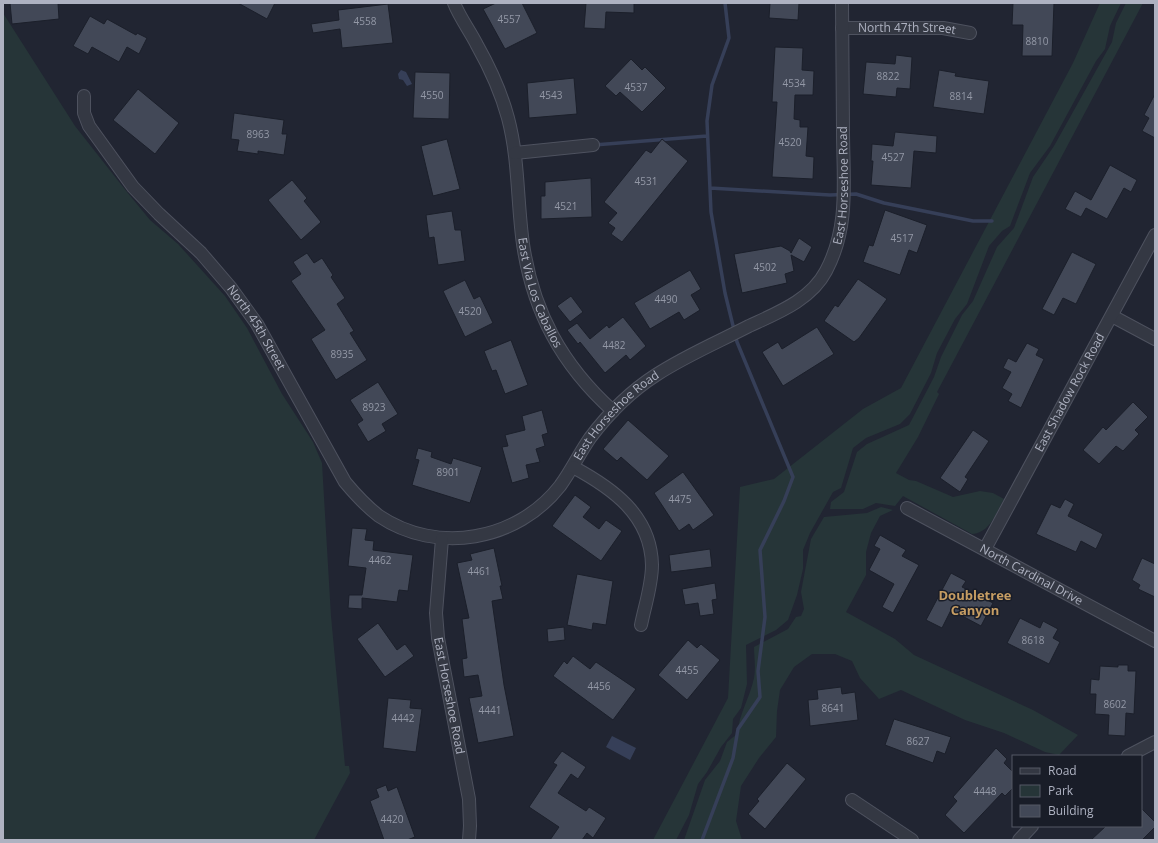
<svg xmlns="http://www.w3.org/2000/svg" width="1158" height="843" font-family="'Open Sans',sans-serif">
	<rect width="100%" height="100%" fill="#212532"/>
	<path fill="#263538" d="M 1100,3 L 1121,3 L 1110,26 L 1105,49 L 1096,61 L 1050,146 L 1030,173 L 1010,226 L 1002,231 L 989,246 L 967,304 L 955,319 L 937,353 L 931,373 L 910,414 L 900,424 L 866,438 L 853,448 L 841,488 L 833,492 L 810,533 L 803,550 L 803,569 L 797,595 L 788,620 L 776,630 L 746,645 L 747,684 L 741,708 L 733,719 L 732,733 L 721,747 L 707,772 L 698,784 L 689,815 L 676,840 L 653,840 L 728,698 L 740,487 L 774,479 L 863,409 L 901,388 L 1073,63 Z
		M 1126,3 L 1143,3 L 937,392 L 939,394 L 918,437 L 896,473 L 909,480 L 916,481 L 953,497 L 980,491 L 993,493 L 1004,499 C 996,513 990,533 972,534 L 903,496 L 895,506 L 876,503 L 863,509 L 830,509 L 831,502 L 844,492 L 857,452 L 867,444 L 909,425 L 934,377 L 941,357 L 962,315 L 973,301 L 997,247 L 1014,228 L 1033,177 L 1054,146 L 1112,42 L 1116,23 Z
		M 3,13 L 75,126 L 127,192 L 150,220 L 178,244 L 225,296 L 247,328 L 282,394 L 313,442 L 322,463 L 331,616 L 345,766 L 349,766 L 350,773 L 314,840 L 3,840 Z
		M 881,507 L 893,510 L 880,516 L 871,533 L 866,552 L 866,575 L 846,612 L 895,639 L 914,655 L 1033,710 L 1078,735 L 1059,755 L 1045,752 L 1004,733 L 965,720 L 901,690 L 879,699 L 860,678 L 852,661 L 835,654 L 812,654 L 794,667 L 780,690 L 777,711 L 776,737 L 759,758 L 741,786 L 736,821 L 742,840 L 684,840 L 705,780 L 720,761 L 727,742 L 737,734 C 739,714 750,697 754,678 C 756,668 754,656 754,647 L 788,629 L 796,617 L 801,616 L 804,609 L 801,592 L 811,539 L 824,517 L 867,513 Z"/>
	<path fill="#363f58" d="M 401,70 L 406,72 L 412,84 L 407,86 L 403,80 L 399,79 L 398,74 Z
		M 612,736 L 636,748 L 630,760 L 606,747 Z"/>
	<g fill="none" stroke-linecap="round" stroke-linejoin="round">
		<path stroke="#363f58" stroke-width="3.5" d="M 594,145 L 707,136
			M 710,188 L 830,195 L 856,194 L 884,203 L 973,221 L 992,221
			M 702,840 L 733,758 L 738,729 L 760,697 L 758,671 L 765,617 L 760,550 L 784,501 L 793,477 L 737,342 L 725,293 L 711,212 L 707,121 L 712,85 L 729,38 L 725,3"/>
	</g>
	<path fill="#424857" stroke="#1b1f2a" d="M 10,3 L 58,3 L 59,19 L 12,24 Z
		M 238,3 L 275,3 L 267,19 Z
		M 496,3 L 522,3 L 537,33 L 505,49 L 483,9 Z
		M 586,3 L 634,3 L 634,13 L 606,12 L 605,29 L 584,28 Z
		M 770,3 L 799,3 L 798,20 L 769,18 Z
		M 1013,3 L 1054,3 L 1052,56 L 1022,56 L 1023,25 L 1012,25 Z
		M 388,4 L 393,43 L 342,48 L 340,29 L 313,33 L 311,24 L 339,20 L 338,10 Z
		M 90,16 L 104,24 L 107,19 L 136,35 L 137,33 L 147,38 L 139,54 L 127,47 L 119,62 L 92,47 L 88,54 L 73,46 Z
		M 775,47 L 803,48 L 802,70 L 814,71 L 813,95 L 795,95 L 794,119 L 800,120 L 800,127 L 808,127 L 806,156 L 814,157 L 813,179 L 772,177 L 777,102 L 772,102 Z
		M 896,55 L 912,57 L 910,89 L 897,88 L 896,97 L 863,94 L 866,62 L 895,64 Z
		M 631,59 L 642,70 L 645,67 L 666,88 L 642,112 L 620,92 L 616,96 L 605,86 Z
		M 939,70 L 956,73 L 955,76 L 989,81 L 984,114 L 933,107 Z
		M 415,72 L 450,73 L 449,119 L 413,118 Z
		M 574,78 L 577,114 L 529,118 L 527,83 Z
		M 138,89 L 179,123 L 155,154 L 113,120 Z
		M 1155,94 L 1155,138 L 1142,131 L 1149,118 L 1144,115 Z
		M 234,113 L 284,120 L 282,134 L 287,134 L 284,155 L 258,151 L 258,154 L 237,151 L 239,140 L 231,139 Z
		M 895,132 L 937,136 L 936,153 L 914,151 L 911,188 L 871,185 L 873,161 L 871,161 L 872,144 L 893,146 Z
		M 447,139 L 460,189 L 433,196 L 421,146 Z
		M 662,139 L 688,161 L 622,242 L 611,234 L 615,228 L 608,223 L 617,213 L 604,202 L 646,150 L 651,153 Z
		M 1110,165 L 1137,180 L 1131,192 L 1124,188 L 1107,219 L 1086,208 L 1081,217 L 1065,209 L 1075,191 L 1091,200 Z
		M 591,178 L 592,217 L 541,219 L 541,196 L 545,196 L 545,182 Z
		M 292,180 L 307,198 L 304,201 L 321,222 L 301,240 L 268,200 Z
		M 885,210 L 927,225 L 917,253 L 909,250 L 900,275 L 863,262 L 869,245 L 873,246 Z
		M 452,211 L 455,230 L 461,230 L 465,261 L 438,265 L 434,237 L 429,238 L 426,215 Z
		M 799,238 L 812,247 L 804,262 L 791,255 L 794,271 L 785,274 L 787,283 L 742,293 L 734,254 L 781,246 L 790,251 L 791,253 Z
		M 1072,252 L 1096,264 L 1076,304 L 1063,298 L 1054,315 L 1042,309 Z
		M 307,253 L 314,263 L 322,258 L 333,275 L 331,277 L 345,298 L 337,304 L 354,331 L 350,333 L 367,360 L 336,380 L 311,339 L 325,330 L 291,281 L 301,274 L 293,262 Z
		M 690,270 L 701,289 L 691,295 L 700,310 L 684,320 L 679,312 L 650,329 L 634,303 Z
		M 858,279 L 887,299 L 859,338 L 854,342 L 824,321 L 835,305 L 838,307 Z
		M 465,280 L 474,299 L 480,296 L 493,323 L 465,337 L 443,291 Z
		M 571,296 L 583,312 L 570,322 L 557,306 Z
		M 623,317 L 646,346 L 630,360 L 626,355 L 605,373 L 580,342 L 578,344 L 567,330 L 577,323 L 590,339 L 607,325 L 609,328 Z
		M 817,327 L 834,354 L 783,386 L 762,352 L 778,342 L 782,349 Z
		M 511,340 L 528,385 L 505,394 L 496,370 L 492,371 L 484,351 Z
		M 1027,343 L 1039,349 L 1036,355 L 1044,359 L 1021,408 L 1008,401 L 1012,394 L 1002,388 L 1011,372 L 1003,368 L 1008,358 L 1016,362 Z
		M 378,382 L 398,414 L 382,424 L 386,431 L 368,442 L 357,424 L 363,420 L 350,400 Z
		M 1133,402 L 1148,417 L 1135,430 L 1139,434 L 1123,451 L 1116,446 L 1099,464 L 1083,450 L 1103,427 L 1106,430 Z
		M 542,410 L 548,433 L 542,435 L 545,446 L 536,449 L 540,462 L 526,465 L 529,478 L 512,483 L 502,447 L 508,446 L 505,435 L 525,430 L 522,416 Z
		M 628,420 L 669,456 L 647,480 L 621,457 L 617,461 L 603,449 Z
		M 973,430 L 989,441 L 965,477 L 968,479 L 960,492 L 940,478 Z
		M 418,448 L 432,452 L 431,457 L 451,464 L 453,458 L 482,467 L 470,503 L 412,485 L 419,460 L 415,459 Z
		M 683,472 L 714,515 L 693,530 L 689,524 L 679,531 L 654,493 Z
		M 575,495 L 591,507 L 583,517 L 599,529 L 606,520 L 622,531 L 601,561 L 552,526 Z
		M 1065,499 L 1074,504 L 1068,516 L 1103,534 L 1096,549 L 1081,541 L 1076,552 L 1036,534 L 1051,504 L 1060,508 Z
		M 352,528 L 367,529 L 365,540 L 374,541 L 373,550 L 413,555 L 408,591 L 399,590 L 397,602 L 362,598 L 362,609 L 348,608 L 349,595 L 362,595 L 366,568 L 348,566 Z
		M 880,535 L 906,550 L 902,556 L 919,565 L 893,613 L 882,607 L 894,584 L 869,570 L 880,549 L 874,546 Z
		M 494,548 L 502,586 L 500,586 L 503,599 L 492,601 L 504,685 L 514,736 L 478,743 L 469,698 L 482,696 L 478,675 L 464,677 L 462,659 L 467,658 L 462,619 L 469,618 L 457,563 L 472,560 L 470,554 Z
		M 710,549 L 712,567 L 671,572 L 669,555 Z
		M 1142,558 L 1155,564 L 1155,597 L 1138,589 L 1140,585 L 1132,580 Z
		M 951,573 L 966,581 L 962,587 L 993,603 L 981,626 L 951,610 L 942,628 L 926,620 Z
		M 577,574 L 613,581 L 606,625 L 593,623 L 592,630 L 567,625 Z
		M 715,583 L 717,599 L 712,600 L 714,614 L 700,616 L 698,603 L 685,605 L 682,589 Z
		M 1020,618 L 1040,628 L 1043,621 L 1058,629 L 1053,638 L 1060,642 L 1049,664 L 1007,643 Z
		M 378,623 L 397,650 L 405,644 L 414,656 L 385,677 L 357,639 Z
		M 564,627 L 565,640 L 548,642 L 547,629 Z
		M 688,640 L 697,648 L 701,644 L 720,660 L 687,700 L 658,675 Z
		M 573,656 L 590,669 L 596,662 L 636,689 L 613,720 L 553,676 L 564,661 L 567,664 Z
		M 1118,665 L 1128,665 L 1128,671 L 1136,671 L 1134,714 L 1126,713 L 1125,736 L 1108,735 L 1109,715 L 1095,714 L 1096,694 L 1090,694 L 1091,679 L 1099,680 L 1100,666 L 1118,667 Z
		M 841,687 L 842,694 L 855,692 L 858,720 L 810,726 L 808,700 L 818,699 L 817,690 Z
		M 388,698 L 411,700 L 410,708 L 422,709 L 416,752 L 383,748 Z
		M 894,719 L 951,737 L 945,754 L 937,751 L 933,763 L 885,745 Z
		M 996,748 L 1007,759 L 1004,763 L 1013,772 L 1013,788 L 1005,796 L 1002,793 L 964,833 L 945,815 L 957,801 L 953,797 Z
		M 562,751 L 586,767 L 578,779 L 571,774 L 558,793 L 586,811 L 589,807 L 606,818 L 593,838 L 587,833 L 582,840 L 550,840 L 559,827 L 529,807 L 557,765 L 553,763 Z
		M 787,763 L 806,779 L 765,829 L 748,814 L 759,801 L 757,799 Z
		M 386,785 L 388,791 L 397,787 L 415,837 L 407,840 L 384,840 L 370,801 L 379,797 L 376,789 Z
		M 1141,808 L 1155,822 L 1155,827 L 1142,840 L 1091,840 L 1106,826 L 1141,826 Z"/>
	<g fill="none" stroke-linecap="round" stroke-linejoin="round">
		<g stroke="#4e525f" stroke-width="14">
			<g id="minor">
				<path id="s1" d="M 454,3 C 460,18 470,31 477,45 C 490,68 501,92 508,118 C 519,159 517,202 523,244 C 533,312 562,365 613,411"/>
				<path id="s2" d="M 842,28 L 943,28 L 970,33"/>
				<path id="s3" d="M 84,96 L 84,113 L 89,126 L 133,187 L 159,214 L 201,253 L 231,288 L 257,324 L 345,482 C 355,494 366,506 379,516 C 437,555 517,541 560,486 C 571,471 579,454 590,438 C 608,414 631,391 656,375 C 685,356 718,342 749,326 C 777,313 811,300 826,271 C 850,226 843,180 843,130 C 843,88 842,45 842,3"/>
				<path d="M 515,153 L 593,145"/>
				<path d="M 1112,316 L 1155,339"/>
				<path d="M 573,467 C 612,488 651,515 652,565 C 652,585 645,605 641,625"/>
				<path id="s4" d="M 907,508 L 1155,641"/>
				<path id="s5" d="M 442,539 L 436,613 L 438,638 L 469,799 L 470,826 L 469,840"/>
				<path id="s6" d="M 985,549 L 1155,235"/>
				<path d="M 1128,756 L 1155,742"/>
				<path d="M 852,800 L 912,840"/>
				<path d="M 1019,840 L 1032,826"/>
			</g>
		</g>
		<use href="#minor" stroke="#343843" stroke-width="12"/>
	</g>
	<g text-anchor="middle" stroke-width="3" stroke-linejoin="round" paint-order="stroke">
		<g font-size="10" fill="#9398a6">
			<text x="509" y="23">4557</text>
			<text x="365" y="25">4558</text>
			<text x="1037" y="45">8810</text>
			<text x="888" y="80">8822</text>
			<text x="794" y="87">4534</text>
			<text x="636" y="91">4537</text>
			<text x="432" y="99">4550</text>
			<text x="551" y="99">4543</text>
			<text x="961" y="100">8814</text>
			<text x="258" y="138">8963</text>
			<text x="790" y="146">4520</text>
			<text x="893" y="161">4527</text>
			<text x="646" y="185">4531</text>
			<text x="566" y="210">4521</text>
			<text x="902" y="242">4517</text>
			<text x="765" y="271">4502</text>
			<text x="666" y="303">4490</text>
			<text x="470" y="315">4520</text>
			<text x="614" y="349">4482</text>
			<text x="342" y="358">8935</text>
			<text x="374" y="411">8923</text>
			<text x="448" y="476">8901</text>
			<text x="680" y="503">4475</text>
			<text x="380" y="564">4462</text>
			<text x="479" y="575">4461</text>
			<text x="1033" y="644">8618</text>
			<text x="687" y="674">4455</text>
			<text x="599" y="690">4456</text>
			<text x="1115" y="708">8602</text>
			<text x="833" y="712">8641</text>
			<text x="490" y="714">4441</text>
			<text x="403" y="722">4442</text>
			<text x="918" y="745">8627</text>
			<text x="985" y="795">4448</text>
			<text x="392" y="823">4420</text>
		</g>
		<g font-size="12" fill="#aeb2c1" stroke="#191d28">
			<text dy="4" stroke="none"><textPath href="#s2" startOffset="65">North 47th Street</textPath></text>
			<text dy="4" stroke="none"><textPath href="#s3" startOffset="1160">East Horseshoe Road</textPath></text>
			<text dy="4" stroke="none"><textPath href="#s1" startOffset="306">East Via Los Caballos</textPath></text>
			<text dy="4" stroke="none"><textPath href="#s3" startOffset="294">North 45th Street</textPath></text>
			<text dy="4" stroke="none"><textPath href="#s6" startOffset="178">East Shadow Rock Road</textPath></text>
			<text dy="4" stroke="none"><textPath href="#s3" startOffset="813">East Horseshoe Road</textPath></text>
			<text dy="4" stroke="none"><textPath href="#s4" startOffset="141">North Cardinal Drive</textPath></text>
			<text dy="4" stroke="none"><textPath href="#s5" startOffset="158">East Horseshoe Road</textPath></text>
		</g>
		<g font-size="13" font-weight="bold" fill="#c69d63" stroke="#191d28">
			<text x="975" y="600">Doubletree<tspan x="975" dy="15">Canyon</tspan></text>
		</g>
	</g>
	<rect width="1158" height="843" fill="none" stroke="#aeb2c1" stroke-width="8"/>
	<rect x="1012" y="755" width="130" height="72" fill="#191d28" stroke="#555965"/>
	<rect x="1020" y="768" width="20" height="6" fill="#343843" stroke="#555965"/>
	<text x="1048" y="775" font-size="12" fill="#aeb2c1">Road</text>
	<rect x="1020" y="785" width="20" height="12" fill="#263538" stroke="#555965"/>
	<text x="1048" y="795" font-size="12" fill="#aeb2c1">Park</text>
	<rect x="1020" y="805" width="20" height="12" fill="#424857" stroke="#555965"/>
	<text x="1048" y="815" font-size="12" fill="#aeb2c1">Building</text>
</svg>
